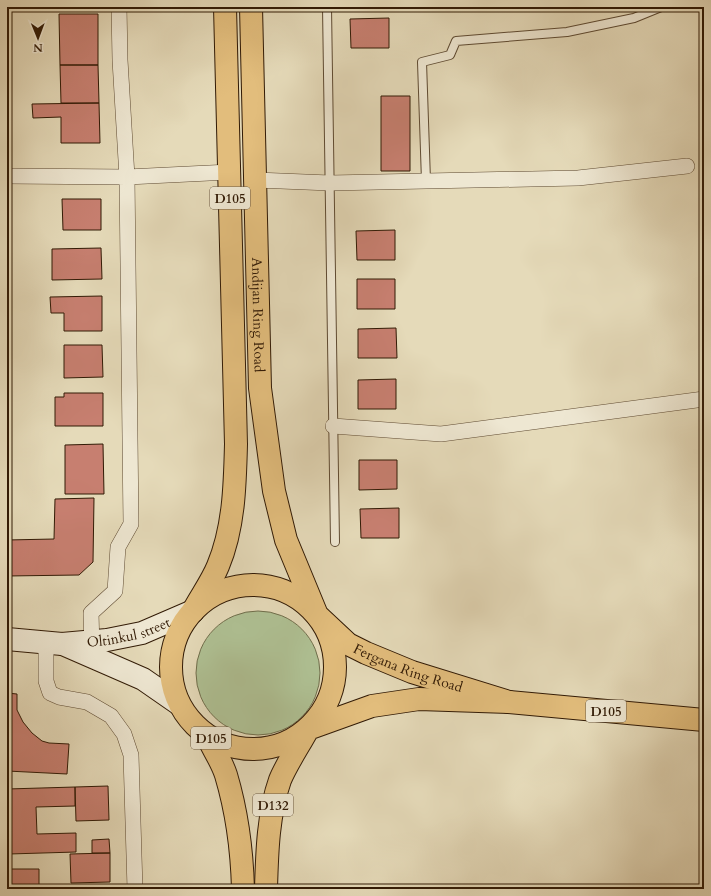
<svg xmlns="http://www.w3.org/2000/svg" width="711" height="896" font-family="Cardo,serif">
	<rect width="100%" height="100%" fill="#e5dab9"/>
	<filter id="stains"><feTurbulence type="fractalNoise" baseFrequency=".005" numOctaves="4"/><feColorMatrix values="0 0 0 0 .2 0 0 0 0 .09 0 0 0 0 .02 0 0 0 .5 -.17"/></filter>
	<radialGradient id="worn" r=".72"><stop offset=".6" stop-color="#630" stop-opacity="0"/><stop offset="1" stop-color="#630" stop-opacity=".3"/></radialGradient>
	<path fill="#afc194" stroke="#706e4c" d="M196 673a62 62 0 1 1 124 0a62 62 0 1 1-124 0Z"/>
	<path fill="#c77f70" stroke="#311a05" d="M 59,14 L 98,14 L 98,65 L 60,65 Z
		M 389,18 L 389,48 L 351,48 L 350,19 Z
		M 60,65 L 98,65 L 99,103 L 61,103 Z
		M 381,96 L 410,96 L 410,171 L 381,171 Z
		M 99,103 L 100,143 L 61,143 L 61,117 L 33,118 L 32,104 Z
		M 62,199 L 101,199 L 101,230 L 63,230 Z
		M 395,230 L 395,260 L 357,260 L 356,231 Z
		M 101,248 L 102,279 L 52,280 L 52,249 Z
		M 357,279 L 395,279 L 395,309 L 357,309 Z
		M 102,296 L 102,331 L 64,331 L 64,313 L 51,313 L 50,297 Z
		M 396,328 L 397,358 L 358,358 L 358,329 Z
		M 64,345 L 102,345 L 103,377 L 64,378 Z
		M 396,379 L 396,409 L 358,409 L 358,380 Z
		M 64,393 L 103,393 L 103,426 L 55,426 L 55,397 L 64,397 Z
		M 103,444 L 104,494 L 65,494 L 65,445 Z
		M 359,460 L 397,460 L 397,489 L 359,490 Z
		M 94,498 L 93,562 L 79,575 L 7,576 L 7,540 L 54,539 L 55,499 Z
		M 399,508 L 399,538 L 361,538 L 360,509 Z
		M 7,693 L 17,694 L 17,710 L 23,722 L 32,733 L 42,741 L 49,743 L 69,744 L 67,774 L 7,771 Z
		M 108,786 L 109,820 L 76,821 L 75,787 Z
		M 75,787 L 75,806 L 36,807 L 37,834 L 76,833 L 76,852 L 9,854 L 7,789 Z
		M 109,839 L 110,853 L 92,853 L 92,840 Z
		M 110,853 L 110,882 L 71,883 L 70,854 Z
		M 7,869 L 39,869 L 39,889 L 7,889 Z"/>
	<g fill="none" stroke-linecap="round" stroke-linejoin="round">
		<g stroke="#5e4a32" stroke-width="10">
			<path id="lane" d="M 327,7 L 335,542
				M 426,181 L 422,62 L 450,55 L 456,41 L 567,32 L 634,18 L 661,7"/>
		</g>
		<g stroke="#5e4a32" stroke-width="16">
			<path id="street" d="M 7,176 L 127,177 L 230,172
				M 256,180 L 330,183 L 578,178 L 687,166
				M 333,426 L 441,434 L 704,399
				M 46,642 L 46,681 L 50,693 L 59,697 L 87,702 L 111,716 L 124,734 L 131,755 L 135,889
				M 92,649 L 91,613 L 115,591 L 118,547 L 131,524 L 127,177 L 120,60 L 119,7"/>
		</g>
		<g stroke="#311a05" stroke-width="24">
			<g id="secondary">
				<path id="s1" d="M 7,639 L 62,644 L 107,640 L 142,633 L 193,611"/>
				<path d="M 65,645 L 143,679 L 179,704"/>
			</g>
		</g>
		<g stroke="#311a05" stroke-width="24">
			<g id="highway">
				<path id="s2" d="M 251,7 L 260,388 L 274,491 L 286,540 L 317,615 L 348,644 L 366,653 L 412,672 L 509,702"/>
				<circle cx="253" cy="667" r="82"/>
				<path d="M 193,611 C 201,596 212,581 218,566 C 234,528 235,485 236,444 L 225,7"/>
				<path d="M 207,736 C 213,749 222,762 226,775 C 237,812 242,851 243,889"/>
				<path d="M 266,889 C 267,853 268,814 280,780 C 286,765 300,744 308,729 L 372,706 L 419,699 L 509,702 L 704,720"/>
			</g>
		</g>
		<use href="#lane" stroke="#eee7d2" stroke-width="8"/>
		<use href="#street" stroke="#eee7d2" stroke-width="15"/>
		<use href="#secondary" stroke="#eee7d2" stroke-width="22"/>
		<use href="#highway" stroke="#e2bd7c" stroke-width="22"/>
	</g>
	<g text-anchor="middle" stroke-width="3.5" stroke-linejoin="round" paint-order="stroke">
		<g fill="#eee7d2" stroke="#6a5842" stroke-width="1">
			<rect x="210" y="187" width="40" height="22" rx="3"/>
			<rect x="586" y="700" width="40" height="22" rx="3"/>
			<rect x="191" y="727" width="40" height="22" rx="3"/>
			<rect x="253" y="794" width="40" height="22" rx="3"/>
		</g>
		<g font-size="13" font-weight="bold" fill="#311a05">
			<text x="230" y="203">D105</text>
			<text x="606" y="716">D105</text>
			<text x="211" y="743">D105</text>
			<text x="273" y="810">D132</text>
		</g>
		<g font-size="14" fill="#311a05" stroke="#eee7d2">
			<text dy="5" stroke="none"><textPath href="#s2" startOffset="308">Andijan Ring Road</textPath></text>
			<text dy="5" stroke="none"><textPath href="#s1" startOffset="123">Oltinkul street</textPath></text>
			<text dy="5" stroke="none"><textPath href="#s2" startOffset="724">Fergana Ring Road</textPath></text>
		</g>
	</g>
	<rect width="711" height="896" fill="none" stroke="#e5dab9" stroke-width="24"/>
	<rect x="8" y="8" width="695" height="880" fill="none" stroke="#311a05" stroke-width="2"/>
	<rect x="12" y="12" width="687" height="872" fill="none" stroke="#311a05"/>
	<g transform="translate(38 38) rotate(179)" stroke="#eee7d2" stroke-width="3" paint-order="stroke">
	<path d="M0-3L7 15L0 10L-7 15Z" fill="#311a05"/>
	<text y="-6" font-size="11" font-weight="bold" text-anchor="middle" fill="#311a05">N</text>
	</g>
	<rect width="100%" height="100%" filter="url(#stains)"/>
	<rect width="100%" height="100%" fill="url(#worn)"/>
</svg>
